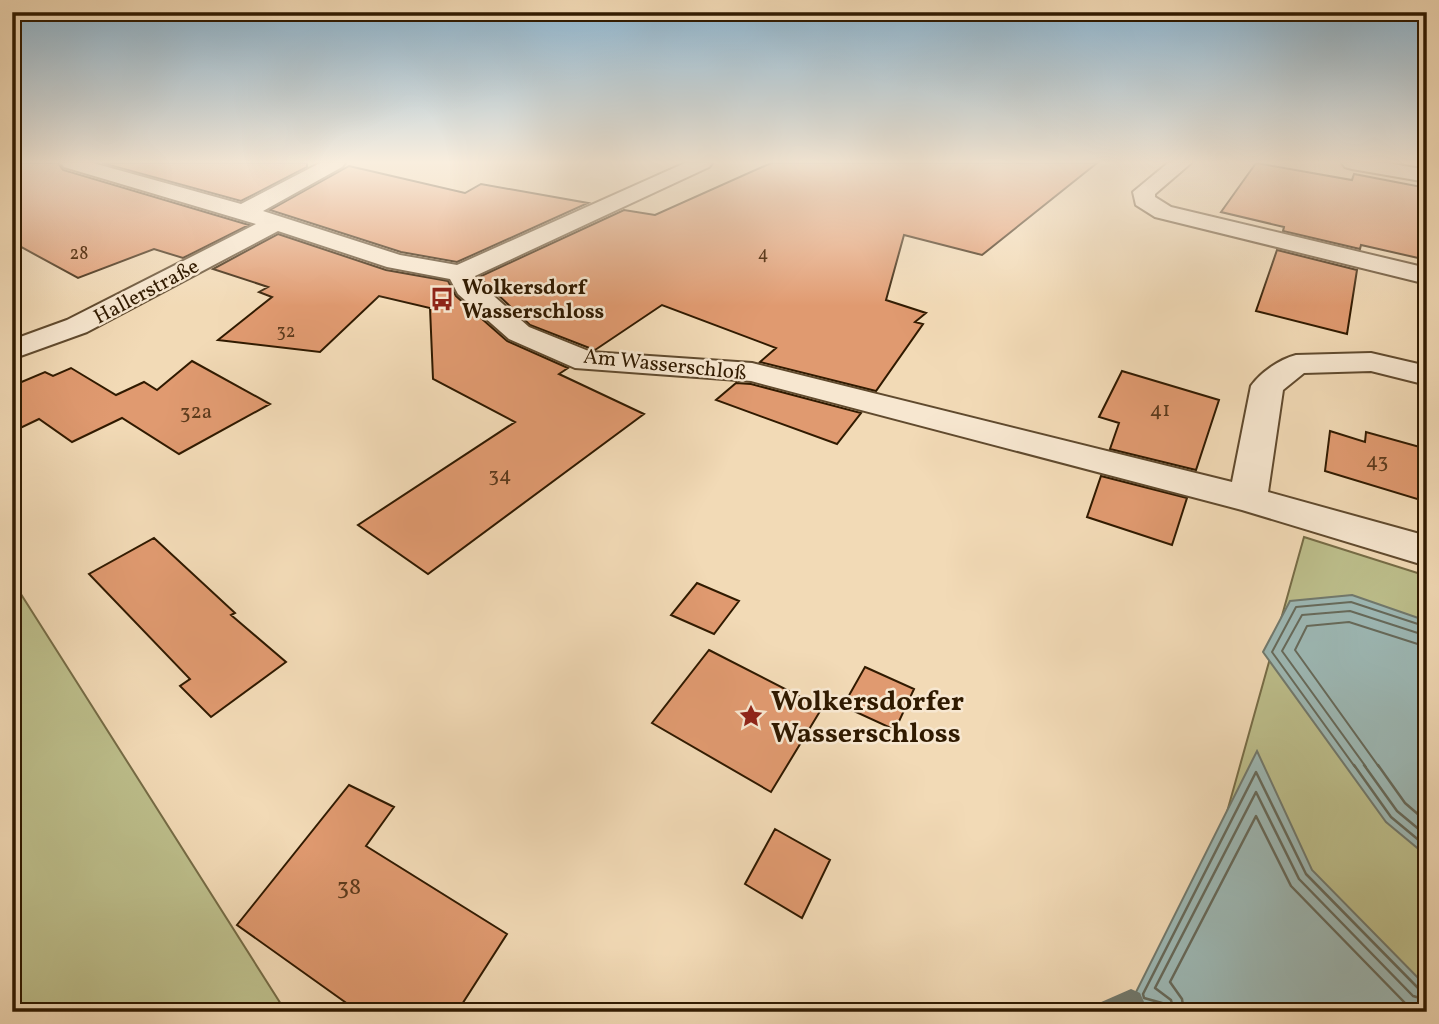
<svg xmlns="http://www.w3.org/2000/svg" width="1439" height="1024" font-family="Vollkorn,serif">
	<rect width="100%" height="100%" fill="#f2dab6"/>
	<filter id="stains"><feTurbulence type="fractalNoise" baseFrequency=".00286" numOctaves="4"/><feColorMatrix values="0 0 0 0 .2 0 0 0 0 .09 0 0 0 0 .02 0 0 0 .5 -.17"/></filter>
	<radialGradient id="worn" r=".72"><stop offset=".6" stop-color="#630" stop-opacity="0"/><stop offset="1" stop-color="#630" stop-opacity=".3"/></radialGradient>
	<path fill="#bdbf8c" stroke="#766c46" stroke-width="2" d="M 1304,537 L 1427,576 L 1427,1012 L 1171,1012 Z
		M 12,580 L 286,1012 L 12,1012 Z"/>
	<path fill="#9db9b6" stroke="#71796d" stroke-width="2" d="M 1352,595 L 1427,621 L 1427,856 L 1386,822 L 1263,652 L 1290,601 Z
		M 1257,751 L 1312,870 L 1427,987 L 1427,1012 L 1171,1012 L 1131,1002 Z"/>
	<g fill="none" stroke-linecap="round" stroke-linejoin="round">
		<path stroke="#666a5b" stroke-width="2" d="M 1355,767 L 1272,652 L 1296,607 L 1351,602 L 1427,627
			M 1366,767 L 1282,651 L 1302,615 L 1350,611 L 1427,636
			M 1379,767 L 1295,650 L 1307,626 L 1349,622 L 1427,647"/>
		<path stroke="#666a5b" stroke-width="2.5" d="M 1354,765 L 1391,817 L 1427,847
			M 1364,765 L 1397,811 L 1427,836
			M 1378,765 L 1405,803 L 1427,822
			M 1165,1012 L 1162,1003 L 1144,998 L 1143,994 L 1256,772 L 1306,874 L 1419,989 L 1427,992
			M 1174,1012 L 1171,1000 L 1155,988 L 1256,792 L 1299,879 L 1413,996 L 1427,1000
			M 1184,1012 L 1182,999 L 1170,982 L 1256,816 L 1291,886 L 1406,1004 L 1427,1011"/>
		<path fill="#71796d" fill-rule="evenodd" d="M 1131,989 L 1140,993 L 1144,1002 L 1140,1011 L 1095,1012 L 1099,1003 Z"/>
	</g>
	<path fill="#e09a70" stroke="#301a00" stroke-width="2" d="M 12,163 L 58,163 L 63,170 L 249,225 L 183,258 L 154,249 L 78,278 L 12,242 Z
		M 102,163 L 307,163 L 307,167 L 241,201 Z
		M 771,163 L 1097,163 L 982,255 L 904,235 L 886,300 L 926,313 L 915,322 L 923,324 L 876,391 L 760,362 L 776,348 L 662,305 L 595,350 L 592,349 L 530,325 L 479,277 L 624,210 L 655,215 Z
		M 1256,163 L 1352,180 L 1354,174 L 1427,188 L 1427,260 L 1361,245 L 1360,249 L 1283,231 L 1284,227 L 1221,212 Z
		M 349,166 L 465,193 L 481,184 L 588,203 L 457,262 L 401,252 L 270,210 Z
		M 278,234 L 386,270 L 448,281 L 456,296 L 507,341 L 568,368 L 559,374 L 644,414 L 428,574 L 358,525 L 515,422 L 433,379 L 430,308 L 379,296 L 320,352 L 218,340 L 272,297 L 259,292 L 268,287 L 213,269 Z
		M 1277,250 L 1357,270 L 1347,334 L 1256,311 Z
		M 192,361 L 270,404 L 179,454 L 122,418 L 72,442 L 39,419 L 12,432 L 12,386 L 45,372 L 53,376 L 71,368 L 116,395 L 144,382 L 157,390 Z
		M 1122,371 L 1219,400 L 1196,470 L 1110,449 L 1119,423 L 1099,417 Z
		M 736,383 L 751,384 L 861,413 L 837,444 L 716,400 Z
		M 1330,431 L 1365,442 L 1366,432 L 1427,449 L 1427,502 L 1325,471 Z
		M 1101,476 L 1187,498 L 1172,545 L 1087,517 Z
		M 154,538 L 235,613 L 231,615 L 286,662 L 211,717 L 180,686 L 190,679 L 89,574 Z
		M 697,583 L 739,601 L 714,634 L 671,615 Z
		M 709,650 L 822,708 L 771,792 L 652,723 Z
		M 865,667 L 914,689 L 895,730 L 843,706 Z
		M 349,785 L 394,807 L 366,846 L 507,934 L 457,1012 L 359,1012 L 237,925 Z
		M 775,829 L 830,860 L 802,918 L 745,884 Z"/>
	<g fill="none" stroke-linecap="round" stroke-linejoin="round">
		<g stroke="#604a2e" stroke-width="4">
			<path id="minor" d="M 61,163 L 93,163 L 241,204 L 320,163 L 345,163 L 342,167 L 263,211 L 400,255 L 457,265 L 685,163 L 712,163 L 709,167 L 475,276 L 479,283 L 529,327 L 591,352 L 752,363 L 1232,482 L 1251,386 C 1261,372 1280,359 1296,355 L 1371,353 L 1427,366 L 1427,385 L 1371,371 L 1304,373 L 1283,390 L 1268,492 L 1427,536 L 1427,566 L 1242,510 L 751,381 L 575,368 L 509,339 L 458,294 L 450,279 L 387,267 L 278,231 L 87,332 L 12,359 L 12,340 L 67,320 L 256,224 L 64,167 Z
				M 1168,163 L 1191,163 L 1155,194 L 1155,197 L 1171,207 L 1427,268 L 1427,284 L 1155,217 L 1136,205 L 1133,192 Z
				M 1342,163 L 1387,163 L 1427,170 L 1427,182 L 1352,169 L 1345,167 Z"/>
		</g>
		<use href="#minor" fill="#f7e7d0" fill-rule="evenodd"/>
	</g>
	<linearGradient id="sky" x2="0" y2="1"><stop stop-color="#8ab6d4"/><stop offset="0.53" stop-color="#f9eede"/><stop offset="1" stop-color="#f9eede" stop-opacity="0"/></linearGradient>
	<rect width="1439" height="306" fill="url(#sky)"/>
	<defs>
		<g id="bus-bare" transform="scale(1.89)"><path d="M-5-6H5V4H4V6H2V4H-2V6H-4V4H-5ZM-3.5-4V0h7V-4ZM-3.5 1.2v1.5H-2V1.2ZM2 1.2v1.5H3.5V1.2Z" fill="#8f2418" stroke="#f7e7d0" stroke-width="2.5" paint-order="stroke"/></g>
		<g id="sight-bare" transform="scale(1.89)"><path d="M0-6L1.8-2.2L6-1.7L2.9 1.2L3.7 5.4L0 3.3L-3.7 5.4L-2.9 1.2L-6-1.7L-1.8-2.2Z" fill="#8f2418" stroke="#f7e7d0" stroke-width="2.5" paint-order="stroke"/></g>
	</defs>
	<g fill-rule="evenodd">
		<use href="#bus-bare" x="442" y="299"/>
		<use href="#sight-bare" x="751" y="716"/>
	</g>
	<g text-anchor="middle" stroke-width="5" stroke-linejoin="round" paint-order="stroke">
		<g font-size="18" fill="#5c3a1c">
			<text x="79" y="259">28</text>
			<text x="763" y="259">4</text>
			<text x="286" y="337">32</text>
		</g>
		<g font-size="21" font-weight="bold" fill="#301a00" stroke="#f7e7d0" text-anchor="start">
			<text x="462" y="294">Wolkersdorf<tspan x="462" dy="24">Wasserschloss</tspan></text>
		</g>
		<g font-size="21" fill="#301a00" stroke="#f7e7d0">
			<text transform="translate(146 291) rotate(-28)" y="7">Hallerstraße</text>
			<text transform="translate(665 364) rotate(6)" y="7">Am Wasserschloß</text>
		</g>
		<g font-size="21" fill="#5c3a1c">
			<text x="1160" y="416">41</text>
			<text x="196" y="418">32a</text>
			<text x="1377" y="467">43</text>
			<text x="500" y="481">34</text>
		</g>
		<g font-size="24" fill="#5c3a1c">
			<text x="349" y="894">38</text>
		</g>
		<g font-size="28" font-weight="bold" fill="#301a00" stroke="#f7e7d0" text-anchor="start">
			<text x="771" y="710">Wolkersdorfer<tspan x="771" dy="32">Wasserschloss</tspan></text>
		</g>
	</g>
	<rect width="1439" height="1024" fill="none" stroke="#f2dab6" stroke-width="42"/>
	<rect x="14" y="14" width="1411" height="996" fill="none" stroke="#301a00" stroke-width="3.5"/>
	<rect x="21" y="21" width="1397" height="982" fill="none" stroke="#301a00" stroke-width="2"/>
	<rect width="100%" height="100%" filter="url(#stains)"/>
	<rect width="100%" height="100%" fill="url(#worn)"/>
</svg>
